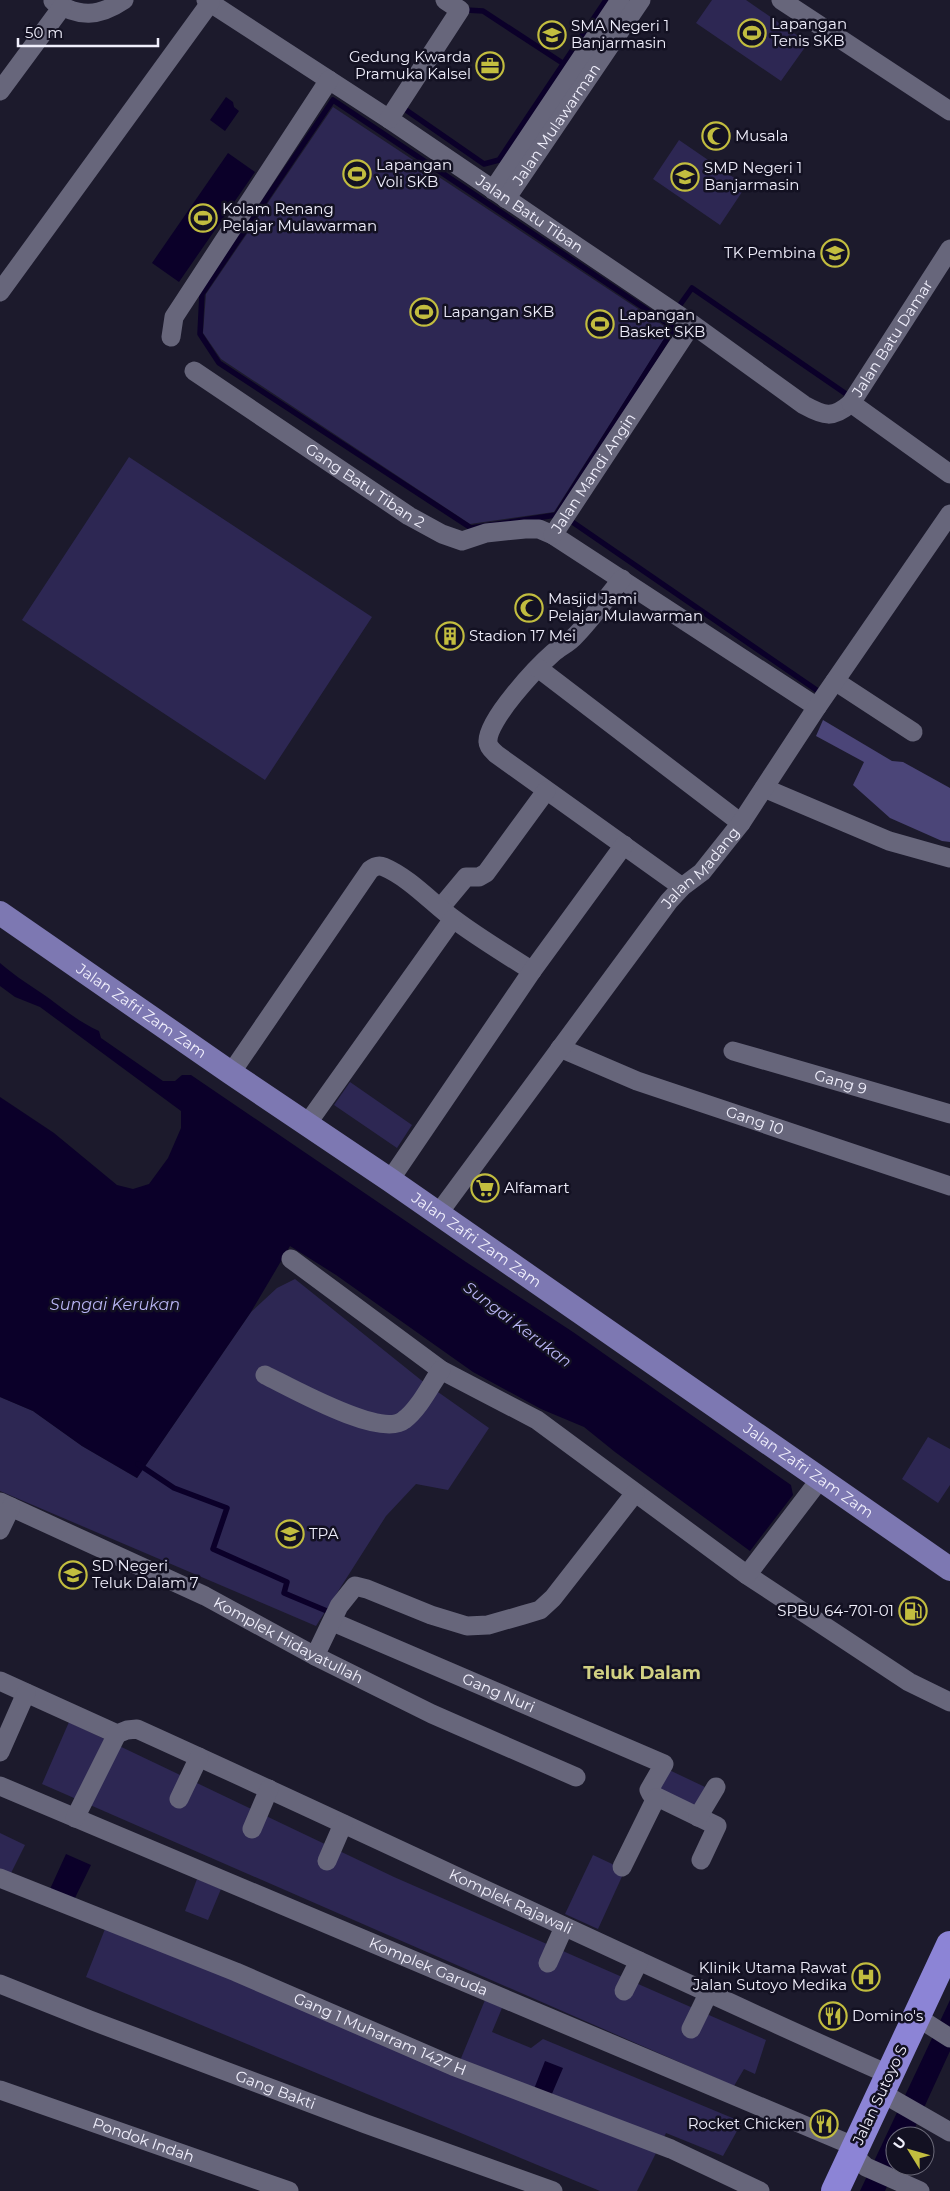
<svg xmlns="http://www.w3.org/2000/svg" width="950" height="2191" font-family="Montserrat,sans-serif">
	<rect width="100%" height="100%" fill="#1c1a2c"/>
	<path fill="#2d2753" d="M 712,0 L 746,0 L 808,43 L 781,81 L 696,23 Z
		M 333,107 L 670,330 L 554,512 L 470,524 L 221,359 L 203,333 L 206,294 Z
		M 679,140 L 746,186 L 720,225 L 653,179 Z
		M 129,457 L 372,617 L 265,780 L 22,620 Z
		M 350,1082 L 412,1125 L 397,1148 L 334,1105 Z
		M 295,1279 L 421,1380 L 489,1428 L 448,1490 L 416,1484 L 386,1516 L 316,1626 L 0,1491 L 0,1397 L 33,1411 L 82,1446 L 137,1478 L 251,1312 L 277,1288 Z
		M 928,1437 L 950,1449 L 950,1485 L 938,1503 L 902,1479 Z
		M 69,1722 L 394,1877 L 766,2040 L 755,2074 L 744,2069 L 734,2086 L 42,1784 Z
		M 665,1768 L 705,1787 L 692,1812 L 653,1793 Z
		M 0,1833 L 25,1845 L 10,1875 L 0,1871 Z
		M 593,1855 L 625,1870 L 598,1929 L 565,1914 Z
		M 197,1879 L 221,1889 L 208,1920 L 185,1911 Z
		M 105,1929 L 457,2068 L 485,2000 L 502,2008 L 492,2032 L 531,2048 L 543,2039 L 742,2122 L 723,2156 L 666,2133 L 637,2191 L 600,2191 L 86,1977 Z"/>
	<path fill="#4b4578" d="M 823,720 L 892,761 L 903,762 L 950,788 L 950,842 L 942,841 L 890,818 L 853,785 L 864,762 L 816,736 Z"/>
	<path fill="#0b0029" d="M 226,97 L 233,102 L 234,107 L 239,111 L 225,131 L 210,120 Z
		M 228,153 L 255,172 L 179,282 L 152,263 Z
		M 0,963 C 16,977 33,987 50,999 C 66,1011 81,1023 99,1031 L 101,1038 L 163,1081 L 175,1081 L 182,1075 L 191,1075 L 466,1262 L 573,1332 L 791,1485 L 793,1495 L 750,1551 L 615,1452 L 584,1427 L 541,1409 L 473,1372 L 336,1275 L 290,1246 L 251,1312 L 137,1478 L 82,1446 L 33,1411 L 0,1397 L 0,1097 L 54,1133 L 117,1185 L 133,1189 L 149,1184 L 168,1158 L 181,1128 L 181,1111 L 40,1007 L 15,997 L 0,986 Z
		M 66,1854 L 91,1865 L 74,1900 L 50,1889 Z
		M 950,2000 L 950,2051 L 911,2136 L 895,2136 L 896,2166 L 885,2191 L 860,2191 Z
		M 545,2061 L 563,2068 L 551,2096 L 534,2089 Z"/>
	<g fill="none" stroke-linecap="round" stroke-linejoin="round">
		<path stroke="#0b0029" stroke-width="5.5" d="M 462,8 L 466,10 L 483,11 L 564,64
			M 333,100 L 674,328 L 556,515 L 471,528 L 219,363 L 200,334 L 202,294 Z
			M 406,110 L 484,164 L 499,160 L 606,0
			M 677,309 L 692,288 L 852,398
			M 568,519 L 818,691
			M 138,1464 L 174,1488 L 227,1508 L 213,1549 L 287,1582 L 284,1593 L 334,1614"/>
		<g stroke="#67667b" stroke-width="19">
			<path id="s1" d="M 206,0 L 389,119 L 578,247 L 692,324 L 804,405 C 824,416 833,419 851,403 L 950,249"/>
			<path d="M 781,0 L 950,111"/>
			<path d="M 53,1 C 79,18 99,17 124,0"/>
			<path d="M 0,91 L 62,7"/>
			<path d="M 389,119 L 460,10 L 445,0"/>
			<path d="M 493,190 L 620,0"/>
			<path id="s2" d="M 506,199 L 641,0"/>
			<path d="M 0,292 L 210,3"/>
			<path d="M 171,337 L 174,317 L 329,80"/>
			<path id="s3" d="M 194,371 L 409,516 L 442,534 L 462,541 L 486,533 L 525,529 L 539,529 L 553,535 L 817,707"/>
			<path d="M 851,403 L 950,474"/>
			<path id="s4" d="M 553,535 L 692,324"/>
			<path d="M 622,579 C 606,598 592,619 575,636 C 569,643 560,647 553,653 C 537,667 486,721 488,742 C 488,747 493,751 496,754 L 682,887"/>
			<path d="M 538,668 L 741,823"/>
			<path d="M 835,681 L 913,732"/>
			<path d="M 764,788 L 889,841 L 950,858"/>
			<path d="M 441,907 L 466,877 L 479,877 L 486,873 L 546,791"/>
			<path id="s5" d="M 560,1048 L 637,1081 L 950,1186"/>
			<path id="s6" d="M 733,1051 L 950,1114"/>
			<path d="M 231,1073 L 370,870 C 375,866 379,865 384,867 C 410,878 433,904 455,920 C 479,938 506,954 532,971"/>
			<path d="M 307,1124 L 453,919"/>
			<path d="M 390,1180 L 532,971 L 624,845"/>
			<path id="s7" d="M 438,1214 L 669,901 L 682,887 L 702,872 L 741,823 L 817,707 L 950,514"/>
			<path d="M 291,1259 L 441,1370 L 537,1420 L 747,1575 L 909,1682 L 950,1702"/>
			<path d="M 265,1375 C 290,1387 381,1439 404,1420 C 419,1409 430,1386 441,1370"/>
			<path id="s8" d="M 0,1502 L 205,1596 L 315,1656 L 432,1714 L 576,1777"/>
			<path d="M 0,1530 L 11,1507"/>
			<path d="M 747,1575 L 821,1478"/>
			<path id="s9" d="M 333,1622 L 664,1764 L 649,1790 L 651,1794 L 717,1826 L 701,1860"/>
			<path d="M 315,1656 L 339,1606 L 355,1586 L 367,1589 L 431,1615 L 467,1626 L 488,1625 L 523,1615 L 540,1610 L 553,1598 L 635,1493"/>
			<path id="s10" d="M 0,1681 L 117,1734 L 127,1730 L 137,1729 C 389,1843 637,1963 890,2075"/>
			<path d="M 0,1752 L 26,1693"/>
			<path id="s11" d="M 0,1786 L 856,2147"/>
			<path d="M 179,1799 L 199,1757"/>
			<path d="M 698,1817 L 716,1787"/>
			<path d="M 75,1818 L 117,1734"/>
			<path d="M 252,1829 L 269,1789"/>
			<path d="M 327,1861 L 343,1824"/>
			<path d="M 622,1867 L 656,1798"/>
			<path id="s12" d="M 0,1878 L 236,1972 L 453,2066 L 671,2149 L 760,2191"/>
			<path d="M 548,1963 L 564,1927"/>
			<path id="s13" d="M 0,1984 L 90,2020 L 366,2124 L 553,2191"/>
			<path d="M 624,1991 L 639,1961"/>
			<path d="M 917,2017 L 950,2038"/>
			<path d="M 691,2029 L 709,1992"/>
			<path id="s14" d="M 0,2090 L 289,2191"/>
			<path d="M 882,2093 L 950,2132"/>
			<path d="M 852,2154 L 866,2167 L 920,2191"/>
		</g>
		<path stroke="#7d78b2" stroke-width="24" id="s15" d="M 0,913 L 231,1073 L 390,1180 L 950,1569"/>
		<path stroke="#8c84d6" stroke-width="28" d="M 835,2191 L 950,1945"/>
	</g>
	<defs>
		<g id="stadium-ring" transform="scale(1.4375)"><circle r="9.5" fill="#131122" stroke="#c2bd3f" stroke-width="1.5"/><path d="M0-5a6.5 5 0 1 0 0 10a6.5 5 0 1 0 0-10ZM-3.5-1.8h7v3.6h-7Z" fill="#c2bd3f"/></g>
		<g id="school-ring" transform="scale(1.4375)"><circle r="9.5" fill="#131122" stroke="#c2bd3f" stroke-width="1.5"/><path d="M0-5L7-2L0 1L-7-2ZM-4 1L0 2.5L4 1V4Q0 6-4 4Z" fill="#c2bd3f"/></g>
		<g id="office-ring" transform="scale(1.4375)"><circle r="9.5" fill="#131122" stroke="#c2bd3f" stroke-width="1.5"/><path d="M-6-3h4V-5.5h4V-3h4V5H-6ZM-1-4.5V-3h2v-1.5ZM-6 0V1H6V0Z" fill="#c2bd3f"/></g>
		<g id="mosque-ring" transform="scale(1.4375)"><circle r="9.5" fill="#131122" stroke="#c2bd3f" stroke-width="1.5"/><path d="M3.5-4.9A6 6 0 1 0 3.5 4.9A5 5 0 1 1 3.5-4.9Z" fill="#c2bd3f"/></g>
		<g id="building-ring" transform="scale(1.4375)"><circle r="9.5" fill="#131122" stroke="#c2bd3f" stroke-width="1.5"/><path d="M-4-6H4V6H1V3H-1V6H-4ZM-2.5-4.3h1.7v1.8h-1.7ZM.8-4.3h1.7v1.8H.8ZM-2.5-1h1.7V.8h-1.7ZM.8-1h1.7V.8H.8Z" fill="#c2bd3f"/></g>
		<g id="supermarket-ring" transform="scale(1.4375)"><circle r="9.5" fill="#131122" stroke="#c2bd3f" stroke-width="1.5"/><path d="M-6-5.5h2.5l.6 2H6L4.5 2H-2.5L-4.4-4H-6ZM-1.5 3.2a1.3 1.3 0 1 0 .1 0ZM3 3.2a1.3 1.3 0 1 0 .1 0Z" fill="#c2bd3f"/></g>
		<g id="fuel-ring" transform="scale(1.4375)"><circle r="9.5" fill="#131122" stroke="#c2bd3f" stroke-width="1.5"/><path d="M-5.5-6h7V0h2V4h1.3V-2.5L3-4.5l.8-.8L6-3V5H2.5V1h-1V6h-7ZM-4.2-4.7v3.2H.2V-4.7Z" fill="#c2bd3f"/></g>
		<g id="hospital-ring" transform="scale(1.4375)"><circle r="9.5" fill="#131122" stroke="#c2bd3f" stroke-width="1.5"/><path d="M-5-5h3v3.5h4V-5h3V5h-3V1.5h-4V5h-3Z" fill="#c2bd3f"/></g>
		<g id="restaurant-ring" transform="scale(1.4375)"><circle r="9.5" fill="#131122" stroke="#c2bd3f" stroke-width="1.5"/><path d="M-5-6h1v4h1v-4h1v4h1v-4h1v5L-1.5 .5V6h-2V.5L-5-1ZM5-6V6H3V1.5H1.5Q1.5-4 5-6Z" fill="#c2bd3f"/></g>
	</defs>
	<g fill-rule="evenodd">
		<use href="#stadium-ring" x="752" y="33"/>
		<use href="#school-ring" x="552" y="35"/>
		<use href="#office-ring" x="490" y="66"/>
		<use href="#mosque-ring" x="716" y="136"/>
		<use href="#stadium-ring" x="357" y="174"/>
		<use href="#school-ring" x="685" y="177"/>
		<use href="#stadium-ring" x="203" y="218"/>
		<use href="#school-ring" x="835" y="253"/>
		<use href="#stadium-ring" x="424" y="312"/>
		<use href="#stadium-ring" x="600" y="324"/>
		<use href="#mosque-ring" x="529" y="608"/>
		<use href="#building-ring" x="450" y="636"/>
		<use href="#supermarket-ring" x="485" y="1188"/>
		<use href="#school-ring" x="290" y="1534"/>
		<use href="#school-ring" x="73" y="1575"/>
		<use href="#fuel-ring" x="913" y="1611"/>
		<use href="#hospital-ring" x="866" y="1977"/>
		<use href="#restaurant-ring" x="833" y="2016"/>
		<use href="#restaurant-ring" x="824" y="2124"/>
	</g>
	<g text-anchor="middle" stroke-width="5" stroke-linejoin="round" paint-order="stroke">
		<g font-size="15" fill="#f0effc" stroke="#131122" text-anchor="start">
			<text x="771" y="29">Lapangan<tspan x="771" dy="17">Tenis SKB</tspan></text>
			<text x="571" y="31">SMA Negeri 1<tspan x="571" dy="17">Banjarmasin</tspan></text>
			<text x="471" y="62" text-anchor="end">Gedung Kwarda<tspan x="471" dy="17">Pramuka Kalsel</tspan></text>
			<text x="735" y="141">Musala</text>
			<text x="376" y="170">Lapangan<tspan x="376" dy="17">Voli SKB</tspan></text>
			<text x="704" y="173">SMP Negeri 1<tspan x="704" dy="17">Banjarmasin</tspan></text>
			<text x="222" y="214">Kolam Renang<tspan x="222" dy="17">Pelajar Mulawarman</tspan></text>
			<text x="816" y="258" text-anchor="end">TK Pembina</text>
			<text x="443" y="317">Lapangan SKB</text>
			<text x="619" y="320">Lapangan<tspan x="619" dy="17">Basket SKB</tspan></text>
			<text x="548" y="604">Masjid Jami<tspan x="548" dy="17">Pelajar Mulawarman</tspan></text>
			<text x="469" y="641">Stadion 17 Mei</text>
			<text x="504" y="1193">Alfamart</text>
			<text x="309" y="1539">TPA</text>
			<text x="92" y="1571">SD Negeri<tspan x="92" dy="17">Teluk Dalam 7</tspan></text>
			<text x="894" y="1616" text-anchor="end">SPBU 64-701-01</text>
			<text x="847" y="1973" text-anchor="end">Klinik Utama Rawat<tspan x="847" dy="17">Jalan Sutoyo Medika</tspan></text>
			<text x="852" y="2021">Domino's</text>
			<text x="805" y="2129" text-anchor="end">Rocket Chicken</text>
		</g>
		<g font-size="15" fill="#f0effc" stroke="#131122">
			<text dy="5" stroke="none"><textPath href="#s2" startOffset="90">Jalan Mulawarman</textPath></text>
			<text dy="5" stroke="none"><textPath href="#s1" startOffset="388">Jalan Batu Tiban</textPath></text>
			<text dy="5" stroke="none"><textPath href="#s1" startOffset="851">Jalan Batu Damar</textPath></text>
			<text dy="5" stroke="none"><textPath href="#s4" startOffset="74">Jalan Mandi Angin</textPath></text>
			<text dy="5" stroke="none"><textPath href="#s3" startOffset="206">Gang Batu Tiban 2</textPath></text>
			<text dy="5" stroke="none"><textPath href="#s7" startOffset="435">Jalan Madang</textPath></text>
			<text dy="5" stroke="none"><textPath href="#s15" startOffset="172">Jalan Zafri Zam Zam</textPath></text>
			<text dy="5" stroke="none"><textPath href="#s6" startOffset="112">Gang 9</textPath></text>
			<text dy="5" stroke="none"><textPath href="#s5" startOffset="208">Gang 10</textPath></text>
			<text dy="5" stroke="none"><textPath href="#s15" startOffset="578">Jalan Zafri Zam Zam</textPath></text>
			<text dy="5" stroke="none"><textPath href="#s15" startOffset="982">Jalan Zafri Zam Zam</textPath></text>
			<text dy="5" stroke="none"><textPath href="#s8" startOffset="320">Komplek Hidayatullah</textPath></text>
			<text dy="5" stroke="none"><textPath href="#s9" startOffset="180">Gang Nuri</textPath></text>
			<text dy="5" stroke="none"><textPath href="#s10" startOffset="561">Komplek Rajawali</textPath></text>
			<text dy="5" stroke="none"><textPath href="#s11" startOffset="465">Komplek Garuda</textPath></text>
			<text dy="5" stroke="none"><textPath href="#s12" startOffset="411">Gang 1 Muharram 1427 H</textPath></text>
			<text dy="5" stroke="none"><textPath href="#s13" startOffset="295">Gang Bakti</textPath></text>
			<text transform="translate(880 2095) rotate(-65)" y="5">Jalan Sutoyo S</text>
			<text dy="5" stroke="none"><textPath href="#s14" startOffset="152">Pondok Indah</textPath></text>
		</g>
		<g font-size="16" font-style="italic" fill="#bbb7f7" stroke="#131122">
			<text x="115" y="1310">Sungai Kerukan</text>
			<text transform="translate(518 1324) rotate(37)" y="6">Sungai Kerukan</text>
		</g>
		<g font-size="18" font-weight="bold" fill="#d2d183" stroke="#131122">
			<text x="642" y="1679">Teluk Dalam</text>
		</g>
	</g>
	<g transform="translate(910 2151) rotate(307)"><circle r="24" fill="#131122" stroke="#6b6a79"/>
	<path d="M0-4L9 19L0 12L-9 19Z" fill="#c2bd3f"/>
	<text y="-8" font-size="14" font-weight="bold" text-anchor="middle" fill="#f0effc">U</text>
	</g>
	<path d="M18 38v8h140v-8" fill="none" stroke="#f0effc" stroke-width="2.5"/>
	<text x="25" y="38" font-size="15" fill="#f0effc" stroke="#131122" stroke-width="4" paint-order="stroke">50 m</text>
</svg>
